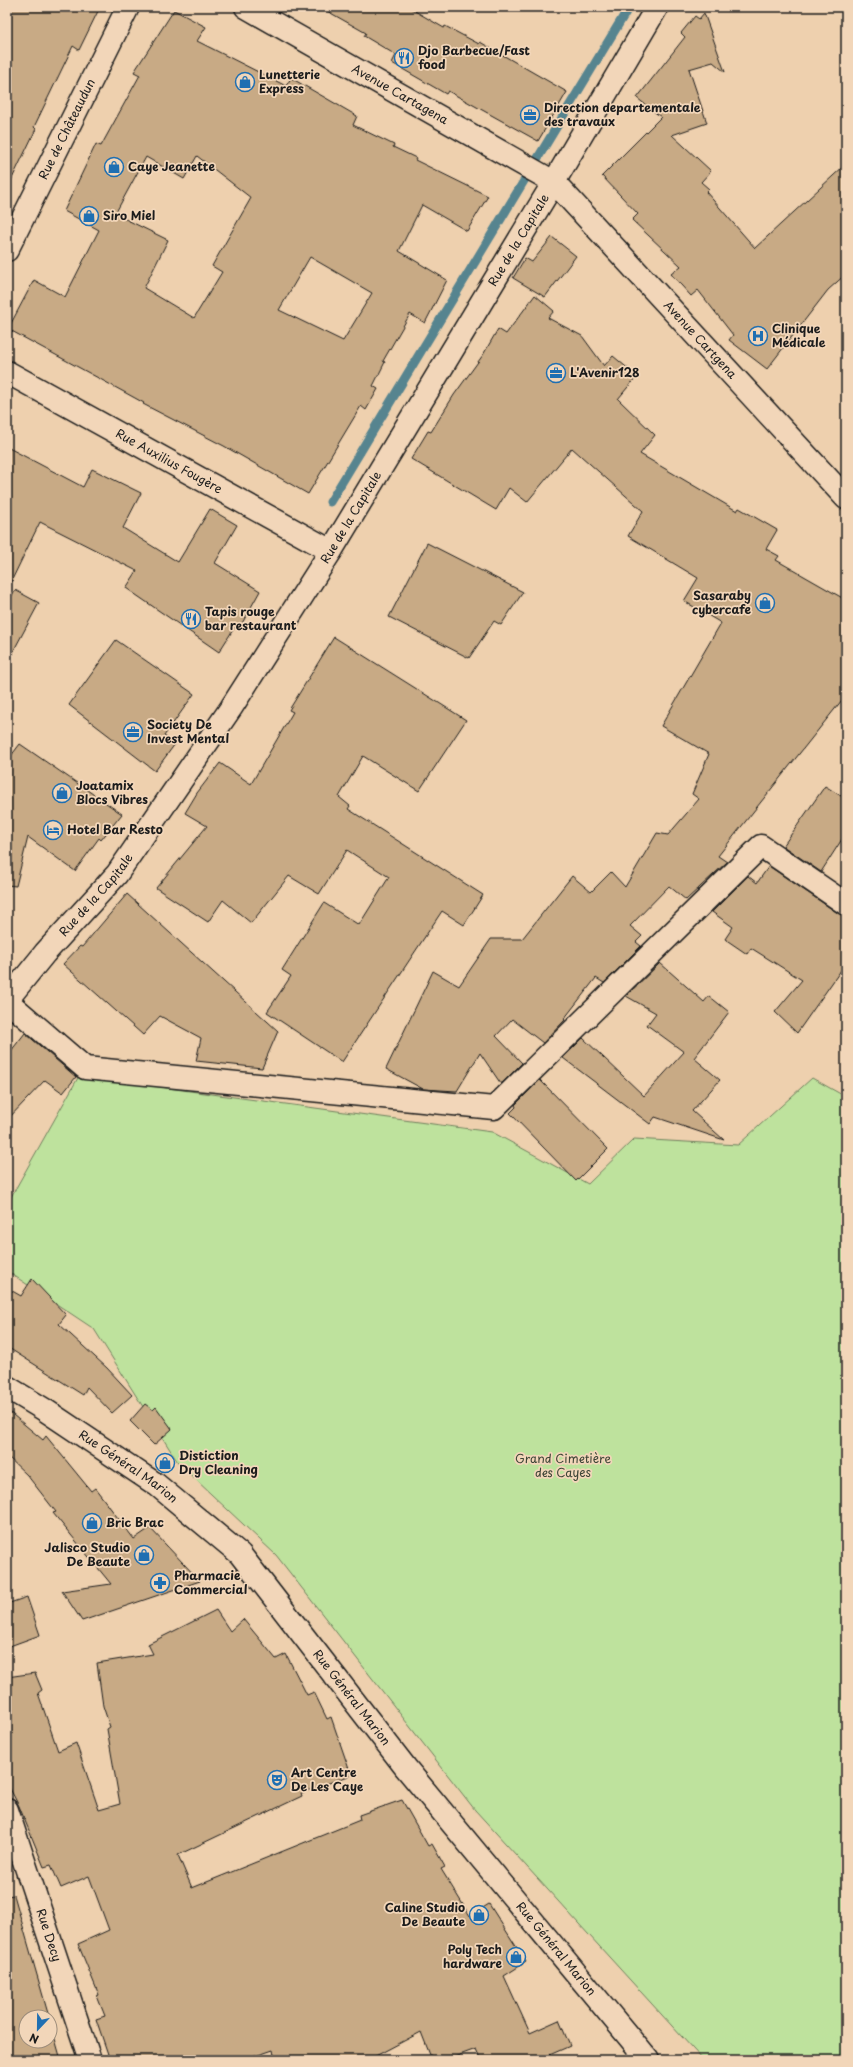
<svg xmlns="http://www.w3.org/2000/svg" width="853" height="2067" font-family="'Playpen Sans',sans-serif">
	<rect width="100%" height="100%" fill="#eed0ae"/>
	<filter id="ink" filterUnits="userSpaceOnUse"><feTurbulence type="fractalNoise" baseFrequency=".025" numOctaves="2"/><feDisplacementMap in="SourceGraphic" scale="8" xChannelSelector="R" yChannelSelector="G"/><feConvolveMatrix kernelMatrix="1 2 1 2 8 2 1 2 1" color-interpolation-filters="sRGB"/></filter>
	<g filter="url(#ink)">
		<path fill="#bee29d" stroke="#6d7f5c" d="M 79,1076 L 492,1132 L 588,1184 L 634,1139 L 738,1145 L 812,1078 L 846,1097 L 846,2060 L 703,2060 L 475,1810 L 276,1555 L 179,1464 L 94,1329 L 7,1271 L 7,1204 Z"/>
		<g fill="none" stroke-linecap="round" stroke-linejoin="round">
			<path stroke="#56848f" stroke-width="9" d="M 330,502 L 629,7"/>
		</g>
		<path fill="#c8aa85" stroke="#1c1c1c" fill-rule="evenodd" d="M 7,7 L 100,7 L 79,50 L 73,46 L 34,127 L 36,129 L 7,189 Z
			M 320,7 L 408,7 L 444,28 L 445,26 L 479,44 L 480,42 L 567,92 L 538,141 L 448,91 L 446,94 L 392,63 L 396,55 L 364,36 L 366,33 Z
			M 174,10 L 206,27 L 197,41 L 286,86 L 291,78 L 357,116 L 353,125 L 394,145 L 393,147 L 416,158 L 415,160 L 488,196 L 467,231 L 422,205 L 399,251 L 447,280 L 425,323 L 410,314 L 383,361 L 385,362 L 373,386 L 378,389 L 366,410 L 361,406 L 308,494 L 224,446 L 143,404 L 144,403 L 124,392 L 8,329 L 34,280 L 65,297 L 99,230 L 64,211 L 96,144 L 101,146 L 140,75 L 134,72 ZM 197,156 L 251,198 L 212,266 L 222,272 L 194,318 L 144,288 L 168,240 L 115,214 L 146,157 L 184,179 ZM 310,257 L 372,293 L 343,341 L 279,310 Z
			M 704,13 L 725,72 L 713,62 L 689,69 L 707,123 L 672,135 L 711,171 L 701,182 L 709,189 L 706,192 L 755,248 L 846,164 L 846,274 L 828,290 L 767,369 L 729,340 L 733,335 L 698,290 L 691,296 L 671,274 L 681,266 L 632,220 L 638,214 L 602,176 L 661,117 L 637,98 L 685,37 L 681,33 L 695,16 L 699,19 Z
			M 552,237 L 576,256 L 545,297 L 513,278 L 525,258 L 532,262 Z
			M 535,295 L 554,311 L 548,318 L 582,336 L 604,366 L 613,356 L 637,376 L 618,399 L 655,435 L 640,454 L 737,511 L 739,508 L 777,530 L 766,549 L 779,556 L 776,560 L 846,600 L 846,695 L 718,856 L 727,862 L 686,900 L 669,886 L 630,926 L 642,936 L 636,942 L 641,946 L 604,983 L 596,978 L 564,1019 L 565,1020 L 543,1043 L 512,1019 L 496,1036 L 522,1063 L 501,1084 L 480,1053 L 457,1091 L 423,1089 L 386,1069 L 433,971 L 459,986 L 491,939 L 522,939 L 572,876 L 591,892 L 611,872 L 625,887 L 657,833 L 668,835 L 699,799 L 692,794 L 709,754 L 661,726 L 721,623 L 684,601 L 698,578 L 628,536 L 643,511 L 572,448 L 527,502 L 509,488 L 496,510 L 411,459 L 428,431 L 431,432 L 454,395 L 483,355 L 498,329 L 506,334 Z
			M 7,447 L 83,487 L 92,469 L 141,493 L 123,528 L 178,562 L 210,509 L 237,525 L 215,563 L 260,591 L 240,627 L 236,625 L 219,652 L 126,588 L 137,571 L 40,522 L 7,590 Z
			M 427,543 L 523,592 L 501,625 L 494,621 L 469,658 L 389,617 Z
			M 15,590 L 39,603 L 7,663 L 7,604 Z
			M 334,637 L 466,720 L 419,791 L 363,756 L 339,797 L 350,806 L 348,809 L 483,895 L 464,925 L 442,911 L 342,1062 L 267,1012 L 291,976 L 282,970 L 324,903 L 359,925 L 389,877 L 347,850 L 319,894 L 289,876 L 251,923 L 223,900 L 208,922 L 156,888 L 207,826 L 185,813 L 197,793 L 220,763 L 251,784 L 293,712 L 289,710 Z
			M 116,640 L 194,694 L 164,736 L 175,744 L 155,771 L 69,705 Z
			M 20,744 L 122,814 L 101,840 L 99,838 L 75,871 L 28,837 L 16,886 L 7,885 L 7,761 Z
			M 825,786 L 846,799 L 846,833 L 821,872 L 783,846 Z
			M 769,866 L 839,914 L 846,916 L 846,963 L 797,1033 L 775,1012 L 802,980 L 751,948 L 747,954 L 725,939 L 733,927 L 712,912 L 748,876 L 757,883 Z
			M 127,894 L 278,1031 L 262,1068 L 196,1061 L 201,1038 L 160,1016 L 143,1035 L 63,964 L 80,946 L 82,947 Z
			M 660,963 L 704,1002 L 709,996 L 729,1012 L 694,1058 L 720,1080 L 692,1111 L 724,1140 L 655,1117 L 650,1124 L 563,1058 L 583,1038 L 644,1096 L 684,1052 L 647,1025 L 656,1013 L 626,996 Z
			M 25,1033 L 76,1077 L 63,1093 L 45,1080 L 7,1120 L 7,1056 Z
			M 540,1080 L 608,1149 L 576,1181 L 510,1113 L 516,1107 L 515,1105 Z
			M 32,1279 L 66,1315 L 59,1324 L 107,1368 L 132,1395 L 112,1413 L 87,1387 L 83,1395 L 7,1347 L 7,1288 L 21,1296 Z
			M 145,1404 L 153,1410 L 156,1407 L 172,1429 L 154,1445 L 130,1421 Z
			M 7,1410 L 43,1440 L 46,1436 L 91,1491 L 95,1488 L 134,1539 L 150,1528 L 200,1581 L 82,1621 L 62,1591 L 111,1584 L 53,1513 L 56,1512 L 27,1475 L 7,1456 Z
			M 27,1597 L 40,1635 L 7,1647 L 7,1604 Z
			M 216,1610 L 230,1631 L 243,1619 L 276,1659 L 286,1654 L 307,1695 L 314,1692 L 327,1719 L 331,1717 L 351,1775 L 301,1793 L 302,1796 L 178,1855 L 192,1888 L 360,1820 L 359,1815 L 402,1800 L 428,1846 L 432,1844 L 445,1867 L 441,1869 L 470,1916 L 489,1904 L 526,1962 L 504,1976 L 530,2033 L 559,2020 L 570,2046 L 538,2060 L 481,2060 L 476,2049 L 446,2060 L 432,2060 L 421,2032 L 368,2060 L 275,2060 L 273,2050 L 244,2060 L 110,2060 L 96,2019 L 105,2016 L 97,1996 L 99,1995 L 78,1944 L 109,1930 L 89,1876 L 61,1888 L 51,1865 L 44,1867 L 19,1806 L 7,1783 L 7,1677 L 35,1673 L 42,1690 L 38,1693 L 58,1751 L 76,1743 L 99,1810 L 120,1804 L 107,1729 L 110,1727 L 103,1706 L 97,1663 L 153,1654 L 148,1644 Z
			M 14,1895 L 49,2017 L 26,2017 L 26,2041 L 50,2041 L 50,2021 L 61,2060 L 7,2060 L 7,1896 Z"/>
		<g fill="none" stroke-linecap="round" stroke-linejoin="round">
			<g stroke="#1c1c1c" stroke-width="25">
				<g id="minor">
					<path id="s1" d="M 246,7 L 554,182"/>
					<path id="s2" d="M 7,372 L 331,551"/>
					<path d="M 7,1001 L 85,1068 L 494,1108 L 761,846 L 846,904"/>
					<path id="s3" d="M 7,1810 L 90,2060"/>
				</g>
			</g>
			<g stroke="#1c1c1c" stroke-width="25">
				<g id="tertiary">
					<path id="s4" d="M 554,182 L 846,498"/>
					<path id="s5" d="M 7,250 L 128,7"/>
					<path id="s6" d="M 7,1000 L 45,953 L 117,874 L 231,708 L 331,551 L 554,182 L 657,7"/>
					<path id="s7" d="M 7,1387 L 45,1410 L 157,1485 L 240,1554 L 406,1768 L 648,2060"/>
				</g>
			</g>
			<use href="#minor" stroke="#f2d6b9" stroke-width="22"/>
			<use href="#tertiary" stroke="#f2d6b9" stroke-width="22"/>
		</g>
	</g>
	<defs>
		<g id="restaurant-ring" transform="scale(1)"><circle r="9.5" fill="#f2d6b9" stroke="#1f6fb2" stroke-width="1.5"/><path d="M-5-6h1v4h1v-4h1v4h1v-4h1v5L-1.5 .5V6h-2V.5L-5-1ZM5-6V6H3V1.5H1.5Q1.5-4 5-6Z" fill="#1f6fb2"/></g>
		<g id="shop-ring" transform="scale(1)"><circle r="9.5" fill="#f2d6b9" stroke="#1f6fb2" stroke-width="1.5"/><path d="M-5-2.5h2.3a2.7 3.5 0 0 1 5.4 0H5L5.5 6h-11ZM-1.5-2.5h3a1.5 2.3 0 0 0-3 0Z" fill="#1f6fb2"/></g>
		<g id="office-ring" transform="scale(1)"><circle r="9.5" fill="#f2d6b9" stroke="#1f6fb2" stroke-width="1.5"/><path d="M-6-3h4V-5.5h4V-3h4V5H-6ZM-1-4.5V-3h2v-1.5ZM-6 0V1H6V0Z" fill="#1f6fb2"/></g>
		<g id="hospital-ring" transform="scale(1)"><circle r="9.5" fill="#f2d6b9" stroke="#1f6fb2" stroke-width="1.5"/><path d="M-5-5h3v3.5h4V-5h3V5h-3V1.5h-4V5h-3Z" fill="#1f6fb2"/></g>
		<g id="hotel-ring" transform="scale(1)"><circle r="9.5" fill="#f2d6b9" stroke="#1f6fb2" stroke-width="1.5"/><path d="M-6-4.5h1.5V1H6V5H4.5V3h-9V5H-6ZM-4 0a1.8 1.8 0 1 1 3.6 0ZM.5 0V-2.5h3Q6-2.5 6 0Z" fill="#1f6fb2"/></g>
		<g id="pharmacy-ring" transform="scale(1)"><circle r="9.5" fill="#f2d6b9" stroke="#1f6fb2" stroke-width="1.5"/><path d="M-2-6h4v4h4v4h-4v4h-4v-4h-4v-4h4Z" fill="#1f6fb2"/></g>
		<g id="theatre-ring" transform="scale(1)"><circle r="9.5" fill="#f2d6b9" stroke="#1f6fb2" stroke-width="1.5"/><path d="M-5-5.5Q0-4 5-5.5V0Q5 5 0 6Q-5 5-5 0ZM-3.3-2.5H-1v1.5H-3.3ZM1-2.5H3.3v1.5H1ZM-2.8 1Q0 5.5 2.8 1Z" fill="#1f6fb2"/></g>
	</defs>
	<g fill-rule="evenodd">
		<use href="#restaurant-ring" x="404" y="58"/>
		<use href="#shop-ring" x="245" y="82"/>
		<use href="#office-ring" x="530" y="115"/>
		<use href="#shop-ring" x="114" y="167"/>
		<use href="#shop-ring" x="89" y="216"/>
		<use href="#hospital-ring" x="758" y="336"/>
		<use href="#office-ring" x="556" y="373"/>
		<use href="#shop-ring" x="765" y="603"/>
		<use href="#restaurant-ring" x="191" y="619"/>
		<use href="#office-ring" x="133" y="732"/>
		<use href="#shop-ring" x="62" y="793"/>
		<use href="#hotel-ring" x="53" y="830"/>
		<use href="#shop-ring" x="165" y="1463"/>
		<use href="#shop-ring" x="92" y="1523"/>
		<use href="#shop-ring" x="144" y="1555"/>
		<use href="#pharmacy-ring" x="160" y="1583"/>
		<use href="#theatre-ring" x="277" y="1780"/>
		<use href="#shop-ring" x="479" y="1915"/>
		<use href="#shop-ring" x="516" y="1957"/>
	</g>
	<g text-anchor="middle" stroke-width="3.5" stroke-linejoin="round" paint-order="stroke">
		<g font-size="12" font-weight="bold" fill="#1c1c1c" stroke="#f2d6b9" text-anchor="start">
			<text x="418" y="55">Djo Barbecue/Fast<tspan x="418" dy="14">food</tspan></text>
			<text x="259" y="79">Lunetterie<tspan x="259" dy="14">Express</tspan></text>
			<text x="544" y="112">Direction departementale<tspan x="544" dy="14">des travaux</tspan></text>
			<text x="128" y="171">Caye Jeanette</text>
			<text x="103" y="220">Siro Miel</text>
			<text x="772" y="333">Clinique<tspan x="772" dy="14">Médicale</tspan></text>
			<text x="570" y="377">L'Avenir128</text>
			<text x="751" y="600" text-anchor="end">Sasaraby<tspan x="751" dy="14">cybercafe</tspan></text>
			<text x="205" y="616">Tapis rouge<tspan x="205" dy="14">bar restaurant</tspan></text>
			<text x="147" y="729">Society De<tspan x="147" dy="14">Invest Mental</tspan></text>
			<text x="76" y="790">Joatamix<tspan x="76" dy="14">Blocs Vibres</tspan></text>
			<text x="67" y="834">Hotel Bar Resto</text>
			<text x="179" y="1460">Distiction<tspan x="179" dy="14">Dry Cleaning</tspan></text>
			<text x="106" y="1527">Bric Brac</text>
			<text x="130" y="1552" text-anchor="end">Jalisco Studio<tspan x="130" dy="14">De Beaute</tspan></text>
			<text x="174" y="1580">Pharmacie<tspan x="174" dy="14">Commercial</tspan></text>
			<text x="291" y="1777">Art Centre<tspan x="291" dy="14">De Les Caye</tspan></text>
			<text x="465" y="1912" text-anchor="end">Caline Studio<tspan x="465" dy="14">De Beaute</tspan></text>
			<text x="502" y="1954" text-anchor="end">Poly Tech<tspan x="502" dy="14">hardware</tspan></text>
		</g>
		<g font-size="12" fill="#1c1c1c" stroke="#f2d6b9">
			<text dy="4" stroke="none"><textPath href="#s1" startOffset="177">Avenue Cartagena</textPath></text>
			<text dy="4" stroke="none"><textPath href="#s5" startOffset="135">Rue de Châteaudun</textPath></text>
			<text dy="4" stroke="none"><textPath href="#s6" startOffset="918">Rue de la Capitale</textPath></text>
			<text dy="4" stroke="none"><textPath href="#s4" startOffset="215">Avenue Cartgena</textPath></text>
			<text dy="4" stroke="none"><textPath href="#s2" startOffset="185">Rue Auxilius Fougère</textPath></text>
			<text dy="4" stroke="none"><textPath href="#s6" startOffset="594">Rue de la Capitale</textPath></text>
			<text dy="4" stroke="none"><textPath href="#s6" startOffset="138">Rue de la Capitale</textPath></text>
			<text dy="4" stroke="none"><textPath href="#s7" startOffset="145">Rue Général Marion</textPath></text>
			<text dy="4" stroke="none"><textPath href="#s7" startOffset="469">Rue Général Marion</textPath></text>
			<text dy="4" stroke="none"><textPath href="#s3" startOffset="132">Rue Decy</textPath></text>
			<text dy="4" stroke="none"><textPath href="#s7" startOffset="793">Rue Général Marion</textPath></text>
		</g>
		<g font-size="12" fill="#3c4436" stroke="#f2d6b9">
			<text x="563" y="1463">Grand Cimetière<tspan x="563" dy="14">des Cayes</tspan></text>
		</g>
	</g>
	<rect width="853" height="2067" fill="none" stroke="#f2d6b9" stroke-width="24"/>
	<rect x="12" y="12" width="829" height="2043" fill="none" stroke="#1c1c1c" stroke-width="1.5" filter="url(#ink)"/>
	<g transform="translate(38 2029) rotate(202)"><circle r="19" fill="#f2d6b9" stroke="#9c8c7a"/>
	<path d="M0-3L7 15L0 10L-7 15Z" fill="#1f6fb2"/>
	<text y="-6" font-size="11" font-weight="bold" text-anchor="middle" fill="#1c1c1c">N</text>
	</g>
</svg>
